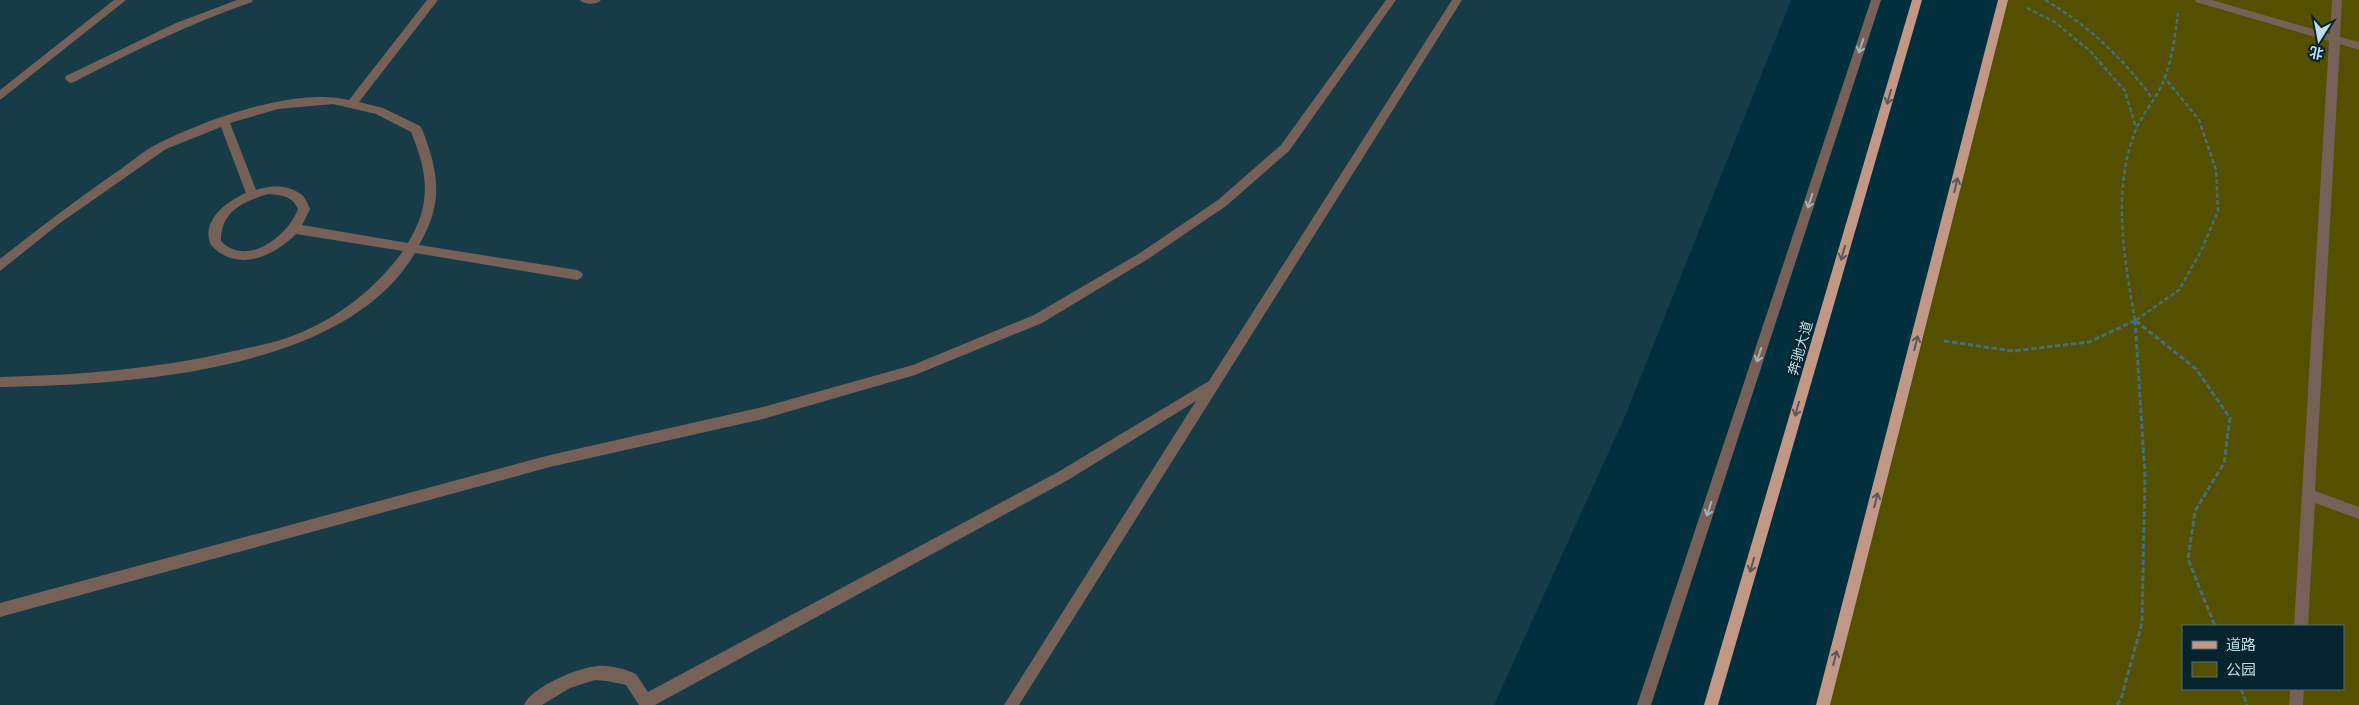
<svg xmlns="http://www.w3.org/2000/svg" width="2359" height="705" font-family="'Roboto Condensed','Noto Sans SC',sans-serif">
	<rect width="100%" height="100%" fill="#012f3e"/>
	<path fill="#183b48" d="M 0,0 L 1791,0 L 1626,414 L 1494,705 L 0,705 Z"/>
	<path fill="#554f00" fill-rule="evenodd" d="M 2003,0 L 2359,0 L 2359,705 L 1823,705 ZM 2183,626 L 2343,626 L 2343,689 L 2183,689 Z"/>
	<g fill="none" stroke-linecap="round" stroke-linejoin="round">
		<path stroke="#466d7b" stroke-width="2.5" stroke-dasharray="4.5 2.5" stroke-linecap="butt" d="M 2045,0 C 2089,26 2122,57 2152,98
			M 2027,8 L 2055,22 L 2091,52 L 2125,91 L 2136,128
			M 2135,320 C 2124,258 2111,188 2137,127 C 2145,110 2159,95 2165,77 C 2173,56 2175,34 2178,13
			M 2136,320 L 2179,290 L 2201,251 L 2218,211 L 2216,170 L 2199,120 L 2165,78"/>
		<path stroke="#466d7b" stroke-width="3" stroke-dasharray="5.5 2.5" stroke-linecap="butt" d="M 2136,321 L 2196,369 L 2230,418 L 2224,463 L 2195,511 L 2188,559 L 2215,626
			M 1944,341 L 2013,351 L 2089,342 L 2138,319
			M 2241,689 L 2247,705
			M 2117,705 L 2121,699 L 2142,623 L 2145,475 L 2135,319"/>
		<path fill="#766159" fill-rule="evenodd" d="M 114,0 L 126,0 L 0,100 L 0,90 Z
			M 237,0 L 253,0 L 252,2 C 190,23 132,52 74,82 L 70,83 L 65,79 L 66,76 L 176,23 Z
			M 427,0 L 438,0 L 359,102 L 383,108 L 420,126 L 422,129 C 439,173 444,202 419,245 L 577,270 L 581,272 L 583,275 L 581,278 L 577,280 L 415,253 C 345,373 124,385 0,387 L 0,377 C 79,375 157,369 234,351 C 257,346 279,342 300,333 C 342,315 377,287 403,251 L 296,234 C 273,257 237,273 211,245 C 200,221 227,201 246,193 L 221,127 L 166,149 L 60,223 L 0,271 L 0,259 C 38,229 76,200 115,173 C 130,163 144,150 159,143 C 208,119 295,87 349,100 ZM 333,104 L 376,114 L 411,132 C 428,173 432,203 408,243 L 302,225 L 310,209 C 308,205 306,198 302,195 C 289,184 270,185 256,190 L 230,123 L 278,109 ZM 268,194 C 282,195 292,196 298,209 C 288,236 247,268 221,241 C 221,211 243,202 268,194 Z
			M 580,0 L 601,0 C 597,5 584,5 580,0 Z
			M 1386,0 L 1396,0 L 1289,151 L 1226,206 L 1148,259 L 1042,323 L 915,375 L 763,419 L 550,467 L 0,617 L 0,603 L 550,455 L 763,407 L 913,365 L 1034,315 L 1140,253 L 1218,200 L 1281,145 Z
			M 1452,0 L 1462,0 L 1019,705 L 1004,705 L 1196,401 L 1068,480 L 655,705 L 639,705 L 626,685 L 607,681 L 595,680 L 570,688 L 542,705 L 524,705 C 531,687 579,667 598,666 C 610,665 625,669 636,674 L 648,692 L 1058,472 L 1209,381 Z
			M 2195,0 L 2212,0 L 2330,34 L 2332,0 L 2342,0 L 2340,37 L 2359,42 L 2359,50 L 2340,44 L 2315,491 L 2359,507 L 2359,519 L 2315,503 L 2308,626 L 2294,626 L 2329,41 L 2196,2 Z
			M 2290,689 L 2304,689 L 2303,705 L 2289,705 Z"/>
		<path fill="#766159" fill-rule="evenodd" d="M 1871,0 L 1881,0 L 1651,705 L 1637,705 Z"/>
		<path fill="#c19886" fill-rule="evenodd" d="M 1912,0 L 1922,0 L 1718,705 L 1704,705 Z
			M 1998,0 L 2008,0 L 1830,705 L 1816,705 Z"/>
	</g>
	<defs><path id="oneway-shaft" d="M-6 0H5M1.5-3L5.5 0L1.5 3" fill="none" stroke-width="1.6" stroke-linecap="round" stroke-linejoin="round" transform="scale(1.25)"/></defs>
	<g stroke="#a6b1b5">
		<use href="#oneway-shaft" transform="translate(1861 46) rotate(108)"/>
		<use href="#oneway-shaft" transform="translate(1810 201) rotate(108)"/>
		<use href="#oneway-shaft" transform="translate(1759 355) rotate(108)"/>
		<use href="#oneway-shaft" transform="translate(1709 509) rotate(108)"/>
	</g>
	<g stroke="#5a5856">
		<use href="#oneway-shaft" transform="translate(1889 97) rotate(106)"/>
		<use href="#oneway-shaft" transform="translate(1956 185) rotate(-76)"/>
		<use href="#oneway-shaft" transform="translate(1843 253) rotate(106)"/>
		<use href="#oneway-shaft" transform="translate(1916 343) rotate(-76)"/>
		<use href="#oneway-shaft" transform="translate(1797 409) rotate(106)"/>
		<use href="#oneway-shaft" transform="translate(1876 500) rotate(-76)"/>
		<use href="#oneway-shaft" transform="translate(1752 565) rotate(106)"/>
		<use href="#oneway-shaft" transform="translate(1835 658) rotate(-76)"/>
	</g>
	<g text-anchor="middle" stroke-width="4.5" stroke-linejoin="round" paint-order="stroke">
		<g font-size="14" fill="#c0dce7" stroke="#06242f">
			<text transform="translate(1800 348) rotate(-74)" y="5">奔驰大道</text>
		</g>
	</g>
	<rect x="2182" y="625" width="162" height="65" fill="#06242f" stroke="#506e79"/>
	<rect x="2192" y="641" width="25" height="8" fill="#c19886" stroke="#506e79"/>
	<text x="2226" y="650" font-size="15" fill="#c0dce7">道路</text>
	<rect x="2192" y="662" width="25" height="15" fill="#554f00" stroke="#506e79"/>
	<text x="2226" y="675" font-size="15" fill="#c0dce7">公园</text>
	<g transform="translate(2319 40) rotate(191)" stroke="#06242f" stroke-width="4" paint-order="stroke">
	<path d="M0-4L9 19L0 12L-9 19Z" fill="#c0dce7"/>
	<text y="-8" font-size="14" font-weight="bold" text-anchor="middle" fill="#c0dce7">北</text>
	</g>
</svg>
